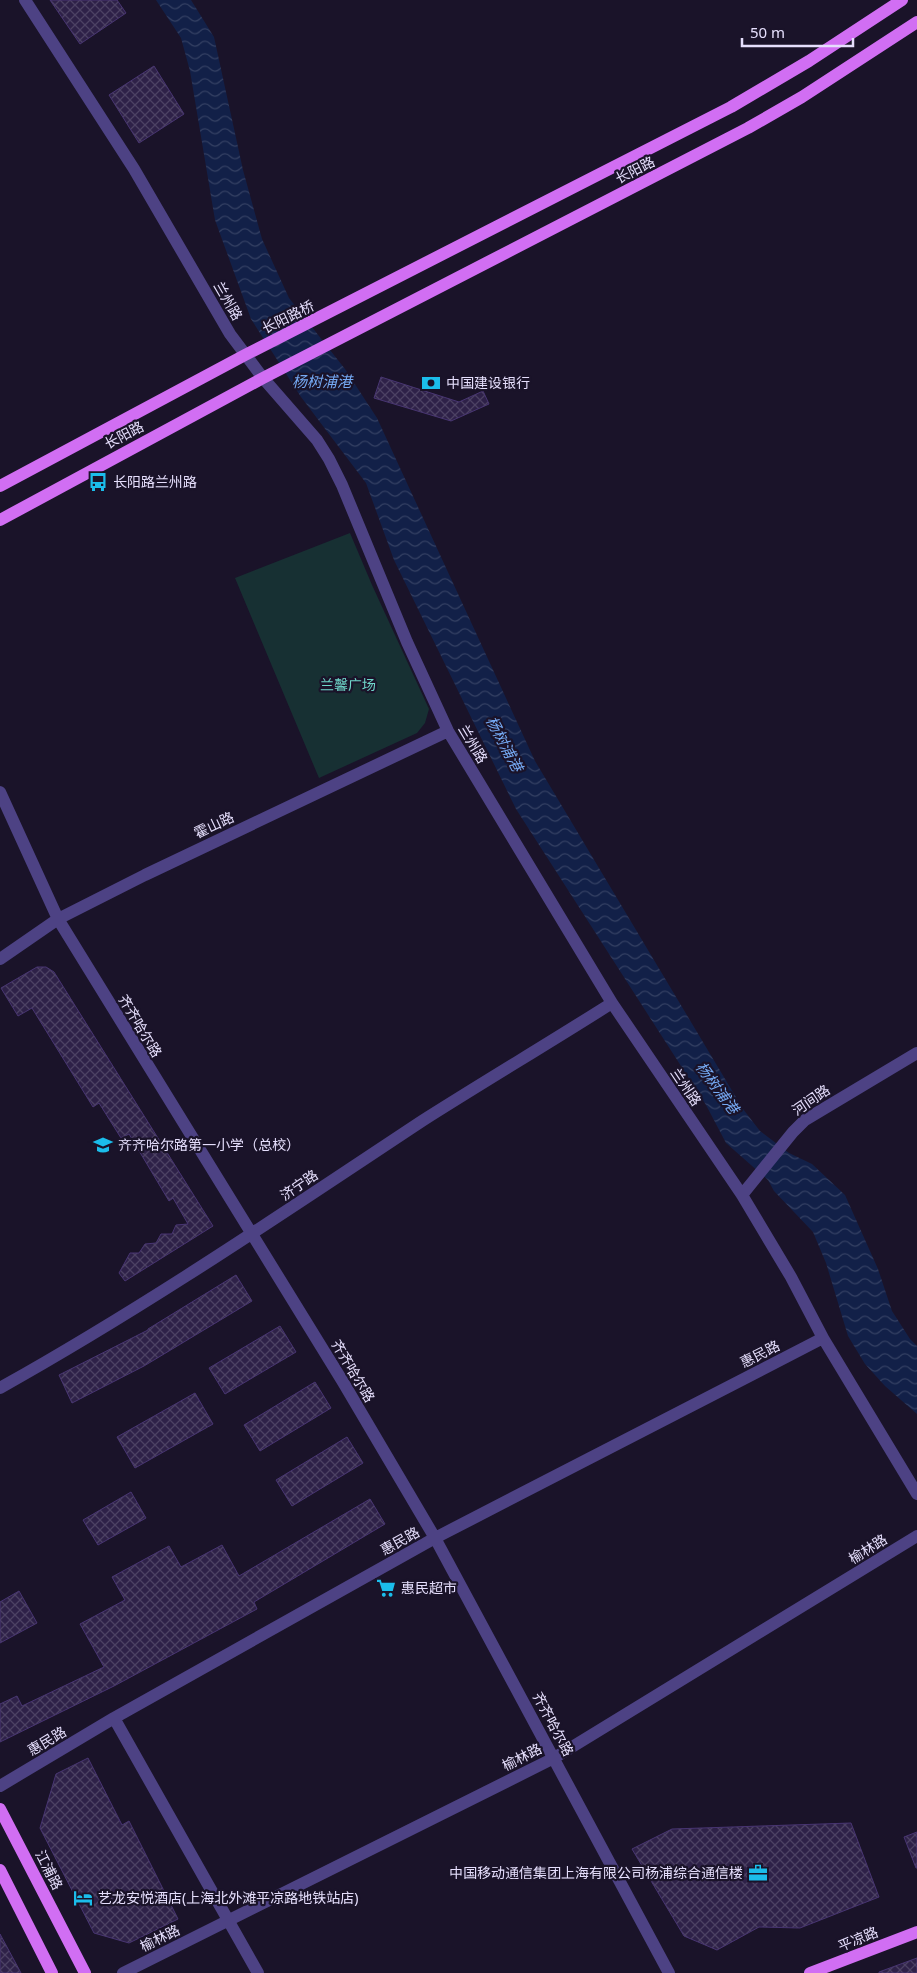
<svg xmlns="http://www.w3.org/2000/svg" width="917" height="1973" font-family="'Noto Sans','Noto Sans SC',sans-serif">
	<defs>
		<pattern id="water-waves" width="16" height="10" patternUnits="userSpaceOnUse" patternTransform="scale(1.25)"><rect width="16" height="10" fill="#122048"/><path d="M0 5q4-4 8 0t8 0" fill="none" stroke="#344063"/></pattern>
		<pattern id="building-cross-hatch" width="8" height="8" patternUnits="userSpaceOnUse" patternTransform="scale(1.25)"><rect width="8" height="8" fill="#2e2148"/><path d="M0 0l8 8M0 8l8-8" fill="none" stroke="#4c4163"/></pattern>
	</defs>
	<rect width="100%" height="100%" fill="#1a1329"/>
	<path fill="#173033" d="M 350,533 L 372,585 L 429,709 L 425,723 L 417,733 L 319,778 L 235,578 Z"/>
	<path fill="url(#water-waves)" d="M 156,0 L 191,0 L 214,37 L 243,170 L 262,239 L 289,298 L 345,369 L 377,418 L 535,761 L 743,1109 L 760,1131 L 789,1153 L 812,1164 L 845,1195 L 878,1269 L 892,1311 L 910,1339 L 917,1346 L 917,1414 L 885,1386 L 865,1364 L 848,1336 L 826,1263 L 813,1232 L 774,1191 L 768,1180 L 726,1143 L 706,1105 L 516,809 L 394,560 L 366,483 L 301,397 L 251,319 L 215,220 L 190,71 L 181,38 Z"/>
	<path fill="url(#building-cross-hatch)" stroke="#483572" d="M 50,0 L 117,0 L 126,13 L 80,44 Z
		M 154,66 L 184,114 L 139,143 L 109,95 Z
		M 381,377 L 459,402 L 483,391 L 489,404 L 451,421 L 374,398 Z
		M 37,967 L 46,967 L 54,972 L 213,1226 L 125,1281 L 119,1273 L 130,1253 L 139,1253 L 145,1244 L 156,1243 L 161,1234 L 172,1234 L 176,1225 L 188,1224 L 173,1198 L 169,1201 L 129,1134 L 121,1138 L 99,1103 L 93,1107 L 32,1008 L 18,1016 L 1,988 Z
		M 236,1275 L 252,1301 L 144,1366 L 72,1403 L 59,1375 L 148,1330 L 148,1329 Z
		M 280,1326 L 296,1352 L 225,1394 L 209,1368 Z
		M 315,1382 L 331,1408 L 260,1451 L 244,1425 Z
		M 195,1393 L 213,1424 L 135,1468 L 117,1437 Z
		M 347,1437 L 363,1463 L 292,1506 L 276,1480 Z
		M 131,1492 L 146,1518 L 98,1545 L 83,1520 Z
		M 370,1499 L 385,1524 L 254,1602 L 257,1609 L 114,1686 L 0,1742 L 0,1704 L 17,1696 L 22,1706 L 104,1667 L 80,1624 L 125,1600 L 112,1577 L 169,1546 L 181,1567 L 222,1545 L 239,1576 Z
		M 19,1591 L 37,1623 L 0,1643 L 0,1602 Z
		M 88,1758 L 122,1825 L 129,1821 L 178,1919 L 129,1943 L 94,1933 L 40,1828 L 56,1774 Z
		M 851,1823 L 879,1897 L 800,1928 L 759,1927 L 717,1950 L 684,1936 L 632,1849 L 672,1829 Z
		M 917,1832 L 917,1868 L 916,1868 L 904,1837 Z
		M 0,1934 L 21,1973 L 0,1973 Z
		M 917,1958 L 917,1973 L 879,1973 L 879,1972 Z"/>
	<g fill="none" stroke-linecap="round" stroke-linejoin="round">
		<path stroke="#4d4284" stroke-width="12" d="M 25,0 L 134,169 L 230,334 L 263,378 L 317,440 L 329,459 L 342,485 L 407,642 L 448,731 L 612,1003 L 742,1195 L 791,1277 L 823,1338 L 917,1494
			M 0,792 L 58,919 L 343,1382 L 435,1538 L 669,1973
			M 0,959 L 58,919 L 145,875 L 448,731
			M 742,1195 L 793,1132 L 805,1120 L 917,1053
			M 0,1388 C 145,1307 283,1213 422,1121 C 485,1081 549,1043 612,1003
			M 114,1718 L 258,1973
			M 0,1786 L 114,1718 L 435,1538 L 823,1338
			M 123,1973 L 554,1758 L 917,1536"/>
		<path stroke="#d16ef3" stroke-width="12" d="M 0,486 L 245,355 L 731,107 L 809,61 L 902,0
			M 0,520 L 263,378 L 748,128 L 802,97 L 917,22
			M 0,1809 L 85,1973
			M 0,1870 L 52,1973
			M 810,1973 L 917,1932"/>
	</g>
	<defs>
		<g id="bank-bare" transform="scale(1.5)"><path d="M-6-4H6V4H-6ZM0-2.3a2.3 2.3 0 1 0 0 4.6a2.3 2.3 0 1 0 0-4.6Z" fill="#1bbdeb" stroke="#1a1329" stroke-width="2.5" paint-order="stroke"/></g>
		<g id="bus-bare" transform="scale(1.5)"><path d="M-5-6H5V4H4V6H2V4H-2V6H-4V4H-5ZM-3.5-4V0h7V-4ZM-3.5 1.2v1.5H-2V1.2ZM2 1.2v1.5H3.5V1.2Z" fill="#1bbdeb" stroke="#1a1329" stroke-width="2.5" paint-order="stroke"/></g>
		<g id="school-bare" transform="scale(1.5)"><path d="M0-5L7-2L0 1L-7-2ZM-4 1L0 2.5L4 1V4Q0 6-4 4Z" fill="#1bbdeb" stroke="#1a1329" stroke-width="2.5" paint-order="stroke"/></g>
		<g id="supermarket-bare" transform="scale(1.5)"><path d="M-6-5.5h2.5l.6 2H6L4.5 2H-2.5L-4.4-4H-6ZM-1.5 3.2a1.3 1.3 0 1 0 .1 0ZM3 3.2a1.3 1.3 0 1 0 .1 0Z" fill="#1bbdeb" stroke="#1a1329" stroke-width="2.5" paint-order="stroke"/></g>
		<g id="office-bare" transform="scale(1.5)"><path d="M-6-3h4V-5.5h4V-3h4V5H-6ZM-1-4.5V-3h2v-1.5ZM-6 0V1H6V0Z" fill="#1bbdeb" stroke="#1a1329" stroke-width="2.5" paint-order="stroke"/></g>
		<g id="hotel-bare" transform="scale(1.5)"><path d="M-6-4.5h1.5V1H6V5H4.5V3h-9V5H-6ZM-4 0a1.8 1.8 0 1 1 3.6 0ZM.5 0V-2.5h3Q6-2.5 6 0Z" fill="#1bbdeb" stroke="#1a1329" stroke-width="2.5" paint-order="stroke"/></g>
	</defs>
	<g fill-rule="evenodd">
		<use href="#bank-bare" x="431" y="383"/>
		<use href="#bus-bare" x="98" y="482"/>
		<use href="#school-bare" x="103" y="1145"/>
		<use href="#supermarket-bare" x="386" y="1588"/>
		<use href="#office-bare" x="758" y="1873"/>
		<use href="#hotel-bare" x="83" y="1898"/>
	</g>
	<g text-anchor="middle" stroke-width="4.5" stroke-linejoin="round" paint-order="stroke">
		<g font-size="14" fill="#e5defc" stroke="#1a1329">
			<text transform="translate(635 170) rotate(-27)" y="5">长阳路</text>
			<text transform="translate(228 301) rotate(60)" y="5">兰州路</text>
			<text transform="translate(288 317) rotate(-26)" y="5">长阳路桥</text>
			<text transform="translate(124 435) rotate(-28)" y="5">长阳路</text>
			<text transform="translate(473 744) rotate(59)" y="5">兰州路</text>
			<text transform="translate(214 825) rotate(-25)" y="5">霍山路</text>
			<text transform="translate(140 1026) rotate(59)" y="5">齐齐哈尔路</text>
			<text transform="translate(686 1087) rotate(56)" y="5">兰州路</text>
			<text transform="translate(811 1100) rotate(-34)" y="5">河间路</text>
			<text transform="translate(299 1185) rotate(-34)" y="5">济宁路</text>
			<text transform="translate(760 1354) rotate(-27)" y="5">惠民路</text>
			<text transform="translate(353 1371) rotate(59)" y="5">齐齐哈尔路</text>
			<text transform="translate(400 1541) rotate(-29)" y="5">惠民路</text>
			<text transform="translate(868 1549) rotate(-32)" y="5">榆林路</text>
			<text transform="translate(553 1724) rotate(62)" y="5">齐齐哈尔路</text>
			<text transform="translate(47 1741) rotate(-31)" y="5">惠民路</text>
			<text transform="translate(522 1757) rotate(-27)" y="5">榆林路</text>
			<text transform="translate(49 1870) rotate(63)" y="5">江浦路</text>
			<text transform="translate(160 1938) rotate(-26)" y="5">榆林路</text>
			<text transform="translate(858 1939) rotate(-22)" y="5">平凉路</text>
		</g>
		<g font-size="14" fill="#e5defc" stroke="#1a1329" text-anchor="start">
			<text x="446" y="388">中国建设银行</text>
			<text x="113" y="487">长阳路兰州路</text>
			<text x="118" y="1150">齐齐哈尔路第一小学（总校）</text>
			<text x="401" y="1593">惠民超市</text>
			<text x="743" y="1878" text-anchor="end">中国移动通信集团上海有限公司杨浦综合通信楼</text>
			<text x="98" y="1903">艺龙安悦酒店(上海北外滩平凉路地铁站店)</text>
		</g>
		<g font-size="14" fill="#6fd7ca" stroke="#1a1329">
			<text x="348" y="690">兰馨广场</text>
		</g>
		<g font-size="15" font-style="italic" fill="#75a9f3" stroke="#1a1329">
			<text x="322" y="387">杨树浦港</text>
			<text transform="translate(504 744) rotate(62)" y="5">杨树浦港</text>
			<text transform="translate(717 1088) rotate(53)" y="5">杨树浦港</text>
		</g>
	</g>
	<path d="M742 38v8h111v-8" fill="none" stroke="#e5defc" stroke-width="2.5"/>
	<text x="750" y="38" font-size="15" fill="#e5defc" stroke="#1a1329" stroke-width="4" paint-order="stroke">50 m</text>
</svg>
